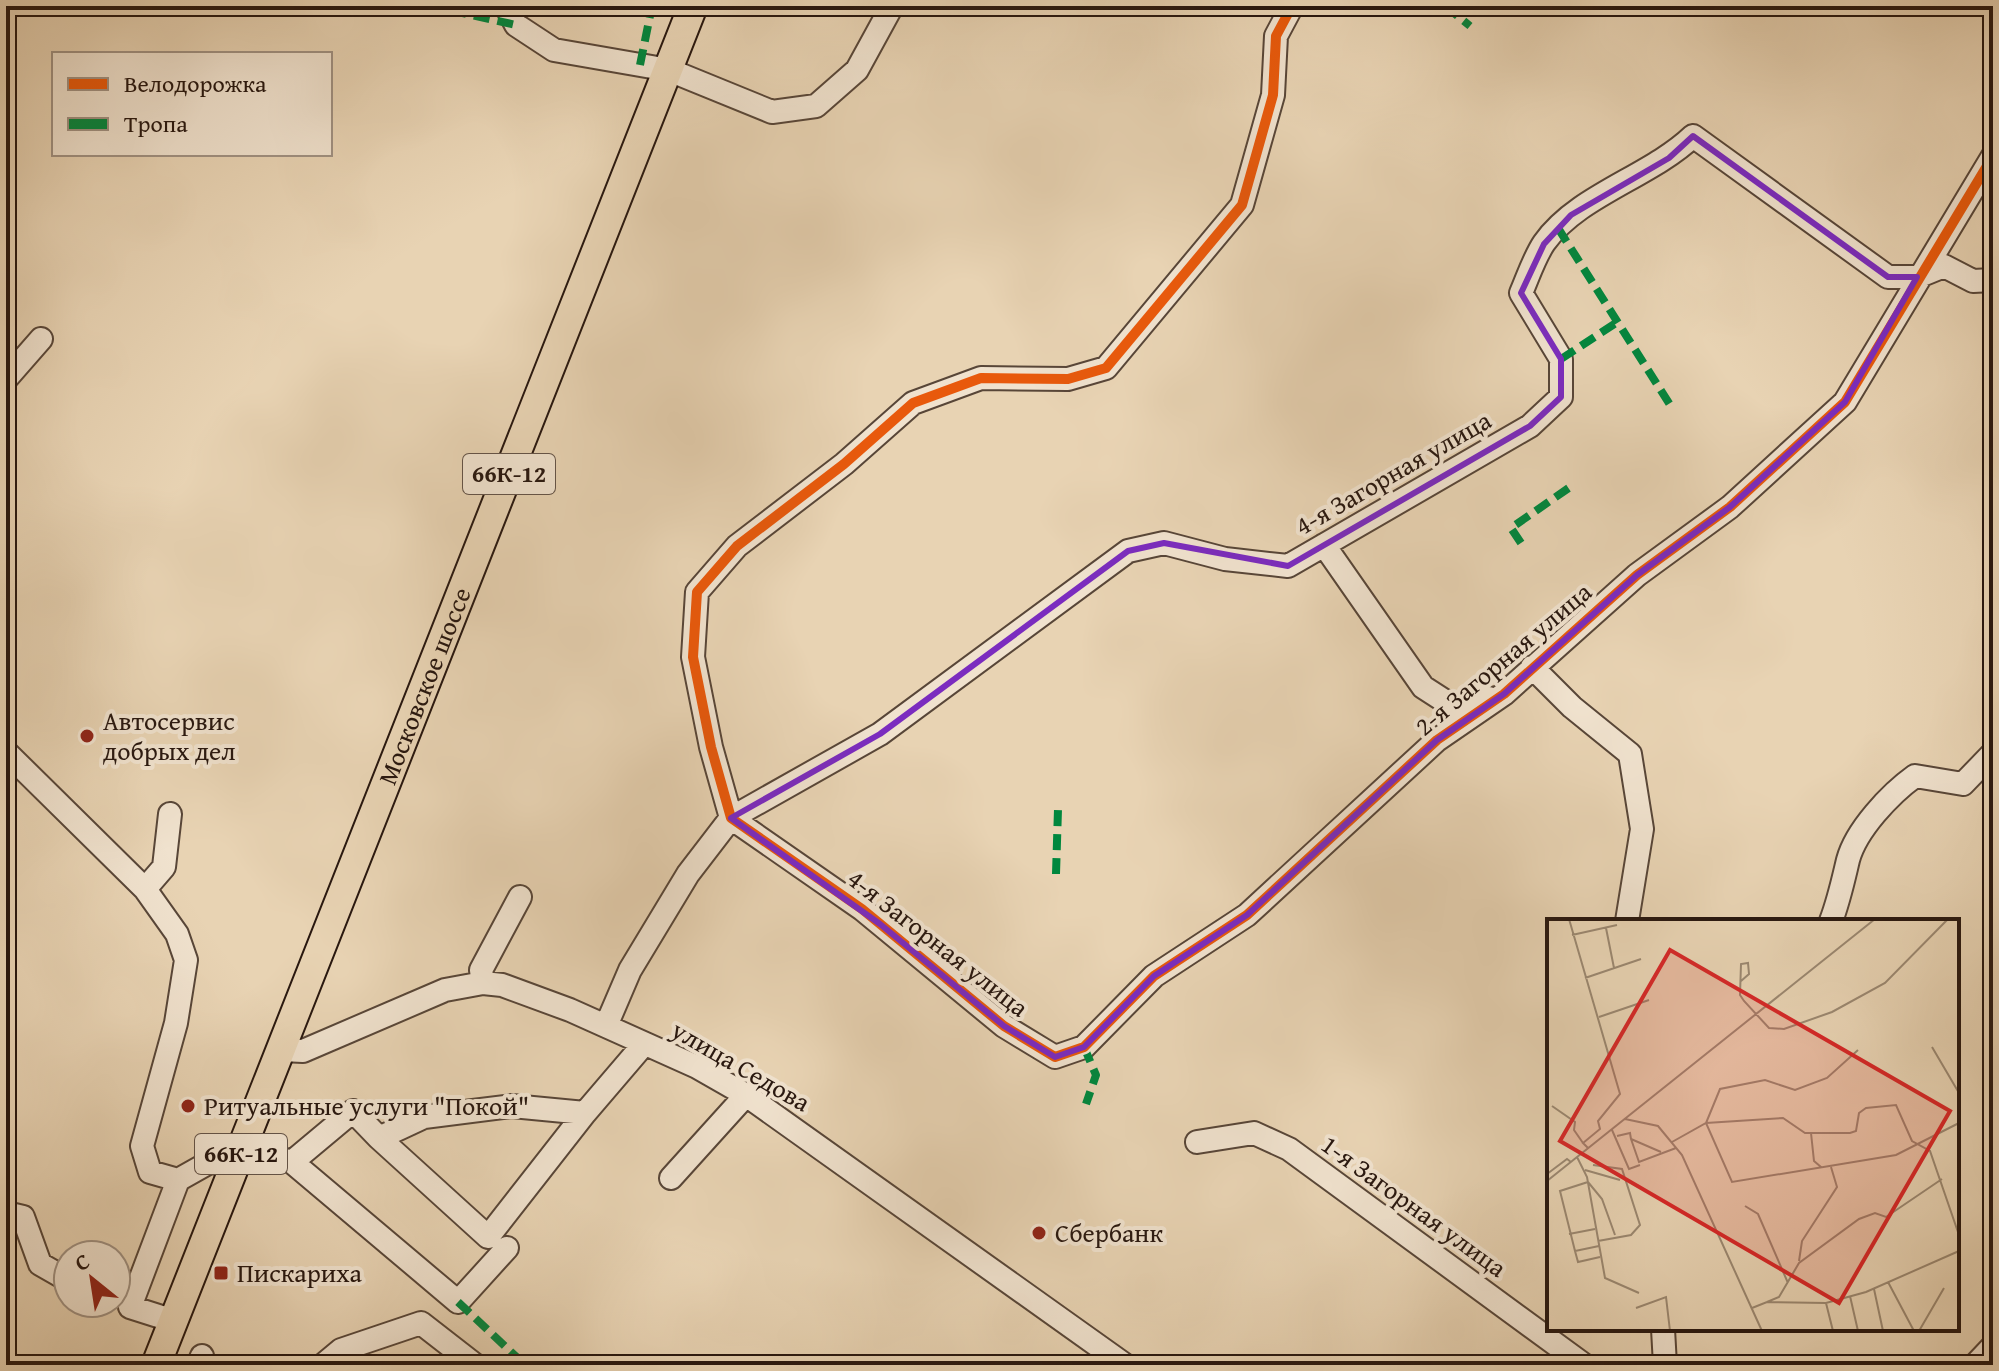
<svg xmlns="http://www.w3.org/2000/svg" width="1999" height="1371" font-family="'Gentium Book Plus',serif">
	<rect width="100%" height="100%" fill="#e8d3b3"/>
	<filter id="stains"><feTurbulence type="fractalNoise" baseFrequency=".0025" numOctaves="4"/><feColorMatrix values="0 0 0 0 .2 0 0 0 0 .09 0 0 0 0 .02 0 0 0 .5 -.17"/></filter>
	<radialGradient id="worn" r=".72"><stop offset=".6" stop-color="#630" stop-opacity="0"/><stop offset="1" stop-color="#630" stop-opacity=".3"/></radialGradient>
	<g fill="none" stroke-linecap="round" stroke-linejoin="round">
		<g stroke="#584638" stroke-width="26">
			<path id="minor" d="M 506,6 L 516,25 L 554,50 L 669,70 L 772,112 L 816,106 L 857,70 L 892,6
				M 1292,6 L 1276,36 L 1273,95 L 1242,205 L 1106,368 L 1068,379 L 981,378 L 913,403 L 844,464 L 737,546 L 697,592 L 693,657 L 711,747 L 731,818 L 862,909 L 1004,1026 L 1055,1057 L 1084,1047 L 1154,976 L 1247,915 L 1437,740 L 1504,694 L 1637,575 L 1730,507 L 1845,402 L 1993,156
				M 6,379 L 41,339
				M 1324,545 L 1423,687 L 1454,707 L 1489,698
				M 1532,667 L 1572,707 L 1630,754 L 1642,829 L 1627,921
				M 6,752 L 145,889 L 177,934 L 186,960 L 176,1023 L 142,1146 L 150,1172 L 178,1180 L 130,1307 L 174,1321
				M 145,889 L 164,867 L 170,814
				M 1831,921 C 1839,900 1843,881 1848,860 C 1856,830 1890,794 1915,776 L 1963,784 L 1993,753
				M 483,983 L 481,970 L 520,897
				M 606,1026 L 630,970 L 688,874 L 731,818 L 880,734 L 1128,551 L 1164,543 L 1225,559 L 1288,566 L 1530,426 L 1561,397 L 1561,359 L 1521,293 C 1528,277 1534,258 1544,243 C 1578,195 1650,177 1693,136 L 1888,277 L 1917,277 L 1944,266 L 1973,281 L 1993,280
				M 282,1050 L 303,1051 L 445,990 L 483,983 L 502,985 L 570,1010 L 697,1067 L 746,1095 L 1125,1365
				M 379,1138 L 488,1237 L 585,1113 L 644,1044
				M 1197,1142 L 1254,1133 L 1289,1149 L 1584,1365
				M 244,1148 L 292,1162 L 458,1302 L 507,1248
				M 292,1162 L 353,1111 L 379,1138 L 424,1117 L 512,1106 L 585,1113
				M 671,1178 L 746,1095
				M 178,1180 L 210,1162 L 237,1165
				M 6,1213 L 23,1217 L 40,1264 L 68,1280
				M 1663,1329 L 1665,1365
				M 198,1365 L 202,1356
				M 323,1365 L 341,1350 L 421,1323 L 475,1365
				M 1975,1365 L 1993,1346"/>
		</g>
		<g stroke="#28170f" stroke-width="32">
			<g id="major">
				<path id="s1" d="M 156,1365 L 693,6"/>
			</g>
		</g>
		<use href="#minor" stroke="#f0e2ce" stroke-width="22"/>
		<use href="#major" stroke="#e8d3b3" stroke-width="28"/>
		<path stroke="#00873e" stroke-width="8" stroke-dasharray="16 8" stroke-linecap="butt" d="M 355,6 L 396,11 L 444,9 L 516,25
			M 1445,6 L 1470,26
			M 640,65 L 652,6
			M 1558,228 L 1672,408
			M 1561,359 L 1619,321
			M 1521,543 L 1511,528 L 1573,485
			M 1056,874 L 1058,809
			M 1084,1047 L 1096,1075 L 1086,1104
			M 458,1302 L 525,1365"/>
		<g stroke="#f0e2ce" stroke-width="15">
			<path id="cycleway" d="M 1292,6 L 1276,36 L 1273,95 L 1242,205 L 1106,368 L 1068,379 L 981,378 L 913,403 L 844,464 L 737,546 L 697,592 L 693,657 L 711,747 L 731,818 L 862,909 L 1004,1026 L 1055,1057 L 1084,1047 L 1154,976 L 1247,915 L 1437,740 L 1504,694 L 1637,575 L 1730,507 L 1845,402 L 1993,156"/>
		</g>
		<use href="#cycleway" stroke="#e8590c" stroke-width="10"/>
	</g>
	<path fill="none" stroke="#7b2cbf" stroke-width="6" stroke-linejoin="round" d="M 1693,136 L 1888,277 L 1917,277 L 1845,402 L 1730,507 L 1637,575 L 1504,694 L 1437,740 L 1247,915 L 1154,976 L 1084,1047 L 1055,1057 L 1004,1026 L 880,924 L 731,818 L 880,734 L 1128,551 L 1164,543 L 1288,566 L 1530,426 L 1561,397 L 1561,359 L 1521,293 L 1544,244 L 1571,215 L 1669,158 Z"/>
	<g fill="#8f2418" stroke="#f0e2ce" stroke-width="3">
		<circle cx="87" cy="736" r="8"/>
		<circle cx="188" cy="1106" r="8"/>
		<circle cx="1039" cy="1233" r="8"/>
		<rect x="213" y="1265" width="16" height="16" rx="4"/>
	</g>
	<g text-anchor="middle" stroke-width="8" stroke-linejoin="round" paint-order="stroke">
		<g fill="#f0e2ce" stroke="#645448" stroke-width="2">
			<rect x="463" y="454" width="92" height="40" rx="6"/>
			<rect x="195" y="1134" width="92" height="40" rx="6"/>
		</g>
		<g font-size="24" font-weight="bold" fill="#28170f">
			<text x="509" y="482">66К-12</text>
			<text x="241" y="1162">66К-12</text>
		</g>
		<g font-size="26" fill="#28170f" stroke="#f0e2ce">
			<text transform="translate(1393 473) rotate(-30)" y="9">4-я Загорная улица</text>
			<text transform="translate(1503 659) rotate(-40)" y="9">2-я Загорная улица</text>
			<text dy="9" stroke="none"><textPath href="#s1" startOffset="730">Московское шоссе</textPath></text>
			<text transform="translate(938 943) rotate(38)" y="9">4-я Загорная улица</text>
			<text transform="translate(741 1066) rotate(30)" y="9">улица Седова</text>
			<text transform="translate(1414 1206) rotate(36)" y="9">1-я Загорная улица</text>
		</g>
		<g font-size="26" fill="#28170f" stroke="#f0e2ce" text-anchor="start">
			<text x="103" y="730">Автосервис<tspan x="103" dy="30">добрых дел</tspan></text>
			<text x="204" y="1115">Ритуальные услуги "Покой"</text>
			<text x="1055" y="1242">Сбербанк</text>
			<text x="237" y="1282">Пискариха</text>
		</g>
	</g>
	<g transform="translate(1547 919)">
		<rect width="412" height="412" fill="#e8d3b3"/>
		<path fill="none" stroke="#9b8871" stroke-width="2" d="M 22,0 L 73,175 L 51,202 L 53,210 L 36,224 L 41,229M 59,9 L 67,49M 25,16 L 70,6M 38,59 L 94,40M 194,62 L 202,55 L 201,44 L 194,45 L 193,76 L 197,82 L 222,109 L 237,110 L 285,93 L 338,64 L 401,0M 52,98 L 102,81M 385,128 L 412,174M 311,131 L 280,159 L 248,171 L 218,161 L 173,170 L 159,204 L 185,263 L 349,236 L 412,204M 5,187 L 28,203 L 27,211 L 36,224M 78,200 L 111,207 L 135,236 L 215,412M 65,211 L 82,250 L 93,246M 264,214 L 267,242 L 274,248M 70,217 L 83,214 L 84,220 L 114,233M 84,220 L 92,243 L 129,229M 125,223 L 159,204 L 236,199 L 258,214 L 303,214 L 309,212 L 312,194 L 319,189 L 349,186 L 365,222 L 383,232 L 412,316M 30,238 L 40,258 L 58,359 L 92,374M 46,246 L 75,250 L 93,306 L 84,316 L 51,322M 38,251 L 73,261M 0,255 L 20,240 L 24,243M 0,262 L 328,0M 198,287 L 211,295 L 241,364M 22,315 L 48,310M 52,327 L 28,332 L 31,343 L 53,338M 28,332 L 13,272 L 41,263 L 55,280 L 68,316M 252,342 L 255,322 L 290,268 L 284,248M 341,363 L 367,412M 327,370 L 336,412M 303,377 L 311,412M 220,383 L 232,378 L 252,344 L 312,300 L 328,294 L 339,298 L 395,260M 279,384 L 286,412M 89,389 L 119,378 L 123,412M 205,389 L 220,383 L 279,384 L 319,373 L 412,332M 372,412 L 397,369"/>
		<path fill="#d62828" fill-opacity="0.15" stroke="#d62828" stroke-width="4" d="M 123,31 L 403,192 L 292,384 L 13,222 Z"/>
		<rect width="412" height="412" fill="none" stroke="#28170f" stroke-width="4"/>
	</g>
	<rect width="1999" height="1371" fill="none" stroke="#e8d3b3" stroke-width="32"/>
	<rect x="8" y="8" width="1983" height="1355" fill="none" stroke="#28170f" stroke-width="4"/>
	<rect x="16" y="16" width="1967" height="1339" fill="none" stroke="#28170f" stroke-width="2"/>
	<rect x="52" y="52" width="280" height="104" fill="#f0e2ce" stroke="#a09182" stroke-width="2"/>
	<rect x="68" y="78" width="40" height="12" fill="#e8590c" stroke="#a09182" stroke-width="2"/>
	<text x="124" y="92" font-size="24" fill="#28170f">Велодорожка</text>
	<rect x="68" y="118" width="40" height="12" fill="#00873e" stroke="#a09182" stroke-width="2"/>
	<text x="124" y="132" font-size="24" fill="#28170f">Тропа</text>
	<g transform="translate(92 1279) rotate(330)"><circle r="38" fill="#f0e2ce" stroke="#a09182" stroke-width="2"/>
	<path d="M0-6L14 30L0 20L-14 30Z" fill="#8f2418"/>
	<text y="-12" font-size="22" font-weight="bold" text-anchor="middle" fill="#28170f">С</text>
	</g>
	<rect width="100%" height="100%" filter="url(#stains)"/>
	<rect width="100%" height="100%" fill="url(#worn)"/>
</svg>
